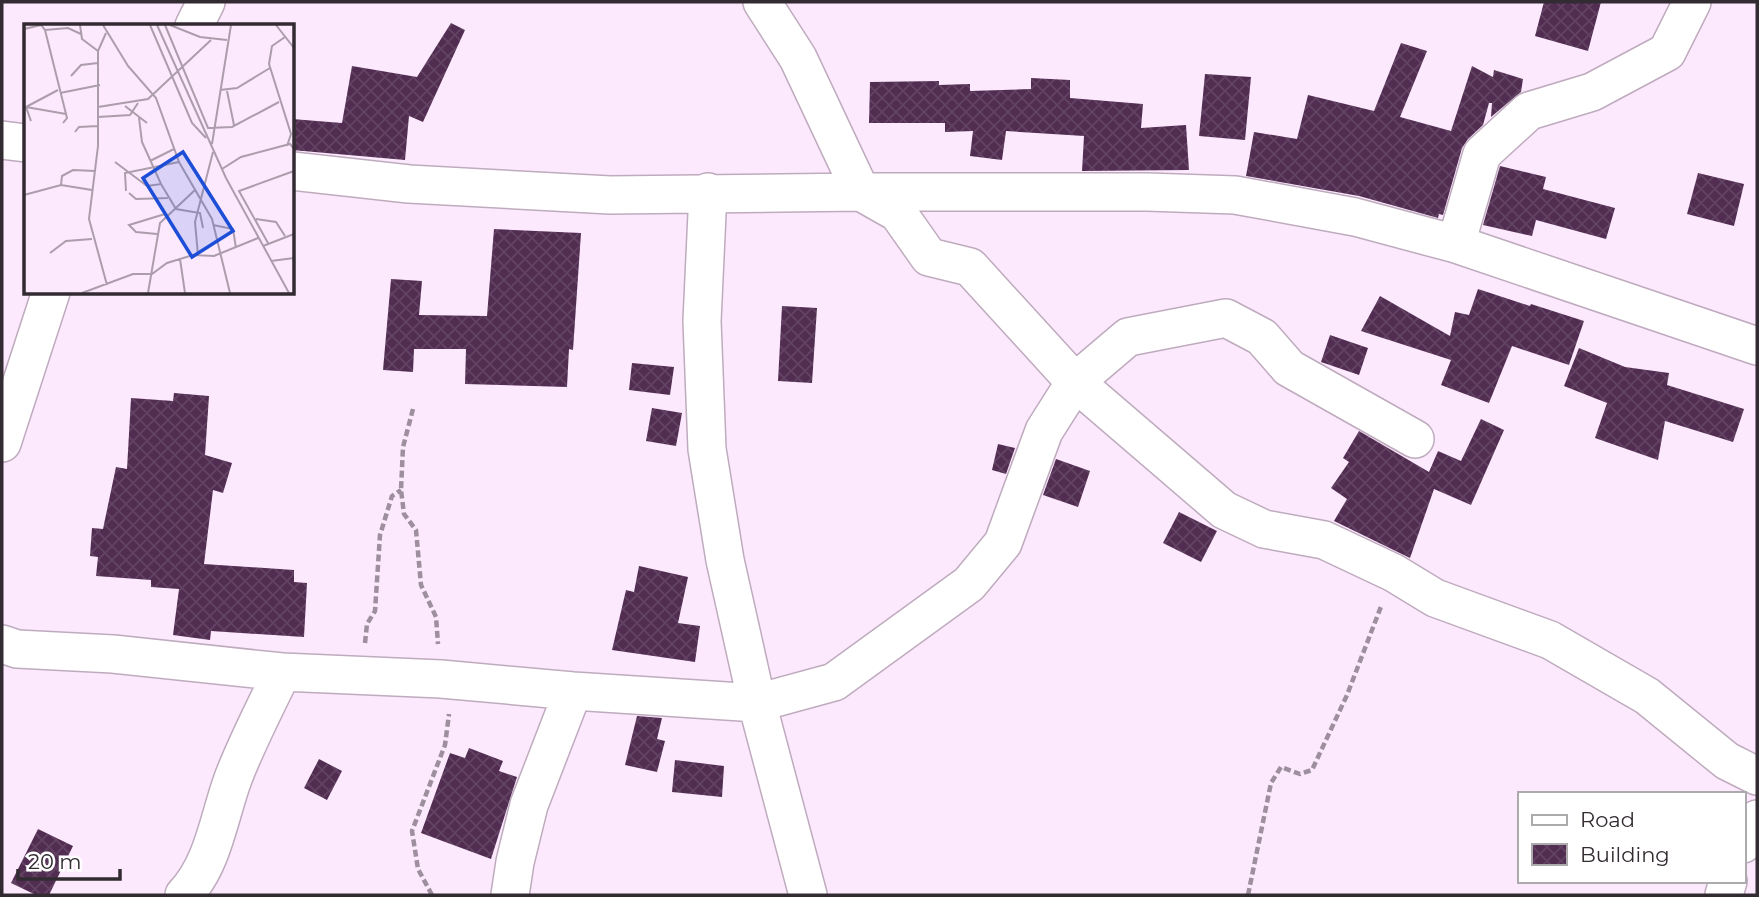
<svg xmlns="http://www.w3.org/2000/svg" width="1759" height="897" font-family="Montserrat,sans-serif">
	<defs>
		<pattern id="building-cross-hatch" width="8" height="8" patternUnits="userSpaceOnUse" patternTransform="scale(1.75)"><rect width="8" height="8" fill="#512d52"/><path d="M0 0l8 8M0 8l8-8" fill="none" stroke="#624363"/></pattern>
	</defs>
	<rect width="100%" height="100%" fill="#fde9fd"/>
	<path fill="url(#building-cross-hatch)" d="M 1544,2 L 1601,2 L 1588,51 L 1535,36 Z
		M 451,23 L 465,30 L 423,122 L 409,116 L 405,160 L 292,150 L 292,119 L 342,123 L 352,66 L 417,77 Z
		M 1401,43 L 1427,51 L 1400,117 L 1451,131 L 1472,66 L 1493,77 L 1494,70 L 1523,79 L 1521,92 L 1491,117 L 1492,103 L 1489,103 L 1483,125 L 1468,139 L 1462,148 L 1443,215 L 1439,214 L 1438,218 L 1359,196 L 1246,176 L 1254,132 L 1297,139 L 1308,95 L 1374,111 Z
		M 1205,74 L 1251,77 L 1245,140 L 1199,136 Z
		M 1031,78 L 1070,80 L 1070,98 L 1143,104 L 1141,128 L 1186,125 L 1189,170 L 1082,171 L 1084,136 L 1006,131 L 1002,160 L 970,156 L 973,131 L 945,132 L 945,123 L 869,123 L 870,82 L 939,81 L 939,85 L 970,84 L 970,91 L 1031,89 Z
		M 1500,166 L 1546,177 L 1543,189 L 1615,208 L 1606,239 L 1536,220 L 1532,236 L 1483,225 Z
		M 1698,173 L 1744,184 L 1734,226 L 1687,214 Z
		M 494,229 L 581,233 L 573,350 L 569,349 L 567,387 L 465,384 L 466,349 L 414,349 L 413,372 L 383,370 L 391,279 L 422,281 L 419,315 L 487,316 Z
		M 1478,289 L 1530,306 L 1531,304 L 1584,321 L 1569,365 L 1512,346 L 1489,403 L 1441,385 L 1451,360 L 1361,331 L 1380,296 L 1450,336 L 1455,312 L 1469,315 Z
		M 782,306 L 817,308 L 812,383 L 778,381 Z
		M 1330,335 L 1368,348 L 1359,375 L 1321,362 Z
		M 1579,348 L 1625,367 L 1669,373 L 1667,385 L 1744,409 L 1733,442 L 1665,421 L 1658,460 L 1595,438 L 1607,403 L 1564,386 Z
		M 632,363 L 674,367 L 670,395 L 629,390 Z
		M 174,393 L 209,396 L 205,455 L 232,463 L 223,493 L 213,490 L 204,564 L 294,570 L 294,582 L 307,583 L 304,637 L 211,631 L 210,640 L 173,635 L 179,589 L 151,587 L 151,580 L 96,576 L 98,557 L 90,556 L 92,528 L 103,529 L 116,467 L 127,469 L 131,398 L 173,401 Z
		M 652,408 L 682,413 L 676,446 L 646,441 Z
		M 1481,419 L 1504,430 L 1471,505 L 1434,489 L 1410,558 L 1334,521 L 1347,499 L 1331,488 L 1349,462 L 1343,458 L 1359,431 L 1429,472 L 1438,451 L 1461,461 Z
		M 998,444 L 1015,448 L 1006,474 L 992,470 Z
		M 1056,459 L 1090,471 L 1078,507 L 1043,495 Z
		M 1179,512 L 1217,531 L 1201,562 L 1163,543 Z
		M 639,566 L 688,577 L 678,623 L 700,626 L 695,662 L 612,650 L 626,590 L 634,592 Z
		M 637,716 L 662,718 L 657,739 L 665,741 L 657,772 L 625,765 Z
		M 469,748 L 503,761 L 499,771 L 517,777 L 491,859 L 421,833 L 450,753 L 465,758 Z
		M 319,759 L 342,771 L 327,800 L 304,788 Z
		M 675,760 L 724,766 L 722,797 L 672,792 Z
		M 38,829 L 73,846 L 49,895 L 36,895 L 11,883 Z"/>
	<g fill="none" stroke-linecap="round" stroke-linejoin="round">
		<g stroke="#bfabbe" stroke-width="40">
			<path id="minor" d="M 762,2 L 798,58 L 861,192 L 898,213 L 929,257 L 970,267 L 1075,382 L 1224,510 L 1264,529 L 1324,540 L 1394,573 L 1435,598 L 1550,640 L 1647,696 L 1727,761 L 1757,776
				M 194,26 L 206,2
				M 2,140 L 26,143
				M 292,171 L 409,184 L 610,195 L 861,192 L 1147,192 L 1235,195 L 1355,217 L 1456,244 L 1757,346
				M 708,192 L 702,321 L 707,449 L 725,560 L 757,703 L 808,895
				M 1456,244 L 1482,154 L 1529,111 L 1592,92 L 1667,52 L 1692,2
				M 2,443 L 51,292
				M 2,644 L 17,649 L 113,654 L 282,672
				M 1743,844 L 1757,819
				M 184,895 C 214,864 219,815 234,776 C 248,740 266,706 282,672 L 441,679 L 573,691 L 757,703 L 834,682 L 969,584 L 1003,543 L 1044,431 L 1075,382 L 1128,337 L 1226,318 L 1262,337 L 1289,368 L 1415,439
				M 510,895 L 515,862 L 529,805 L 573,691
				M 1724,895 L 1728,881"/>
		</g>
		<path stroke="#9d8f9d" stroke-width="4.5" stroke-dasharray="7 3.5" stroke-linecap="butt" d="M 413,409 L 403,447 L 401,490 L 404,514 L 416,530 L 421,585 L 436,617 L 438,644
			M 365,643 L 367,624 L 375,611 L 380,535 L 392,496 L 401,490
			M 432,895 L 418,869 L 412,831 L 445,745 L 449,714
			M 1248,895 L 1271,783 L 1281,767 L 1300,774 L 1312,770 L 1347,695 L 1382,604"/>
		<use href="#minor" stroke="#fff" stroke-width="37"/>
	</g>
	<g transform="translate(24 24)">
		<rect width="270" height="270" fill="#fde9fd"/>
		<path fill="none" stroke="#ac9dac" stroke-width="2" d="M 56,1 L 58,15 L 74,27M 79,1 L 104,42 L 132,74 L 155,138 L 188,195 L 206,269M 126,1 L 168,99 L 182,114M 133,1 L 202,154 L 265,269M 141,1 L 184,104 L 208,103 L 255,78M 146,1 L 176,13 L 203,16M 252,1 L 270,24M 0,5 L 17,1 L 21,6 L 43,94 L 39,99M 21,6 L 44,4 L 57,10M 82,9 L 74,27 L 74,122 L 65,195 L 83,261M 261,13 L 248,22 L 245,40 L 267,110 L 263,122M 47,52 L 57,41 L 74,39M 196,66 L 213,64 L 246,44M 203,67 L 210,101M 36,69 L 76,61M 101,82 L 123,99M 2,83 L 34,66M 74,83 L 124,75 L 187,16M 74,93 L 106,91 L 114,79M 115,94 L 118,118 L 137,160M 7,97 L 2,83 L 42,90M 51,108 L 55,103 L 74,102M 188,120 L 207,1M 126,137 L 150,125M 91,138 L 123,162 L 137,160 L 152,185 L 176,189 L 179,204M 198,145 L 217,133 L 266,120 L 270,125M 37,161 L 38,152 L 49,146 L 71,147M 102,167 L 101,149 L 155,138M 105,169 L 112,175 L 144,174M 0,171 L 37,161 L 68,166M 232,195 L 252,198 L 261,212M 189,201 L 209,205 L 212,224M 133,210 L 112,208 L 105,201 L 141,190M 244,219 L 215,167 L 270,147M 239,222 L 270,210M 26,229 L 42,217 L 68,215M 174,231 L 171,198 L 189,128M 156,235 L 161,269M 247,237 L 270,234M 58,269 L 109,250 L 128,250 L 143,239 L 169,231 L 190,232 L 234,214M 124,269 L 136,199 L 171,166"/>
		<path fill="#1d4ed8" fill-opacity="0.15" stroke="#1d4ed8" stroke-width="3.5" d="M 159,128 L 209,207 L 168,233 L 119,154 Z"/>
		<rect width="270" height="270" fill="none" stroke="#322b32" stroke-width="3.5"/>
	</g>
	<rect width="1759" height="897" fill="none" stroke="#322b32" stroke-width="7"/>
	<rect x="1518" y="792" width="228" height="91" fill="#ffffff" stroke="#adaaad" stroke-width="2"/>
	<rect x="1532" y="815" width="35" height="10" fill="#ffffff" stroke="#adaaad" stroke-width="2"/>
	<text x="1580" y="827" font-size="21" fill="#322b32">Road</text>
	<rect x="1532" y="844" width="35" height="21" fill="url(#building-cross-hatch)" stroke="#adaaad" stroke-width="2"/>
	<text x="1580" y="862" font-size="21" fill="#322b32">Building</text>
	<path d="M18 869v10h102v-10" fill="none" stroke="#322b32" stroke-width="3.5"/>
	<text x="28" y="869" font-size="21" fill="#322b32" stroke="#ffffff" stroke-width="5" paint-order="stroke">20 m</text>
</svg>
